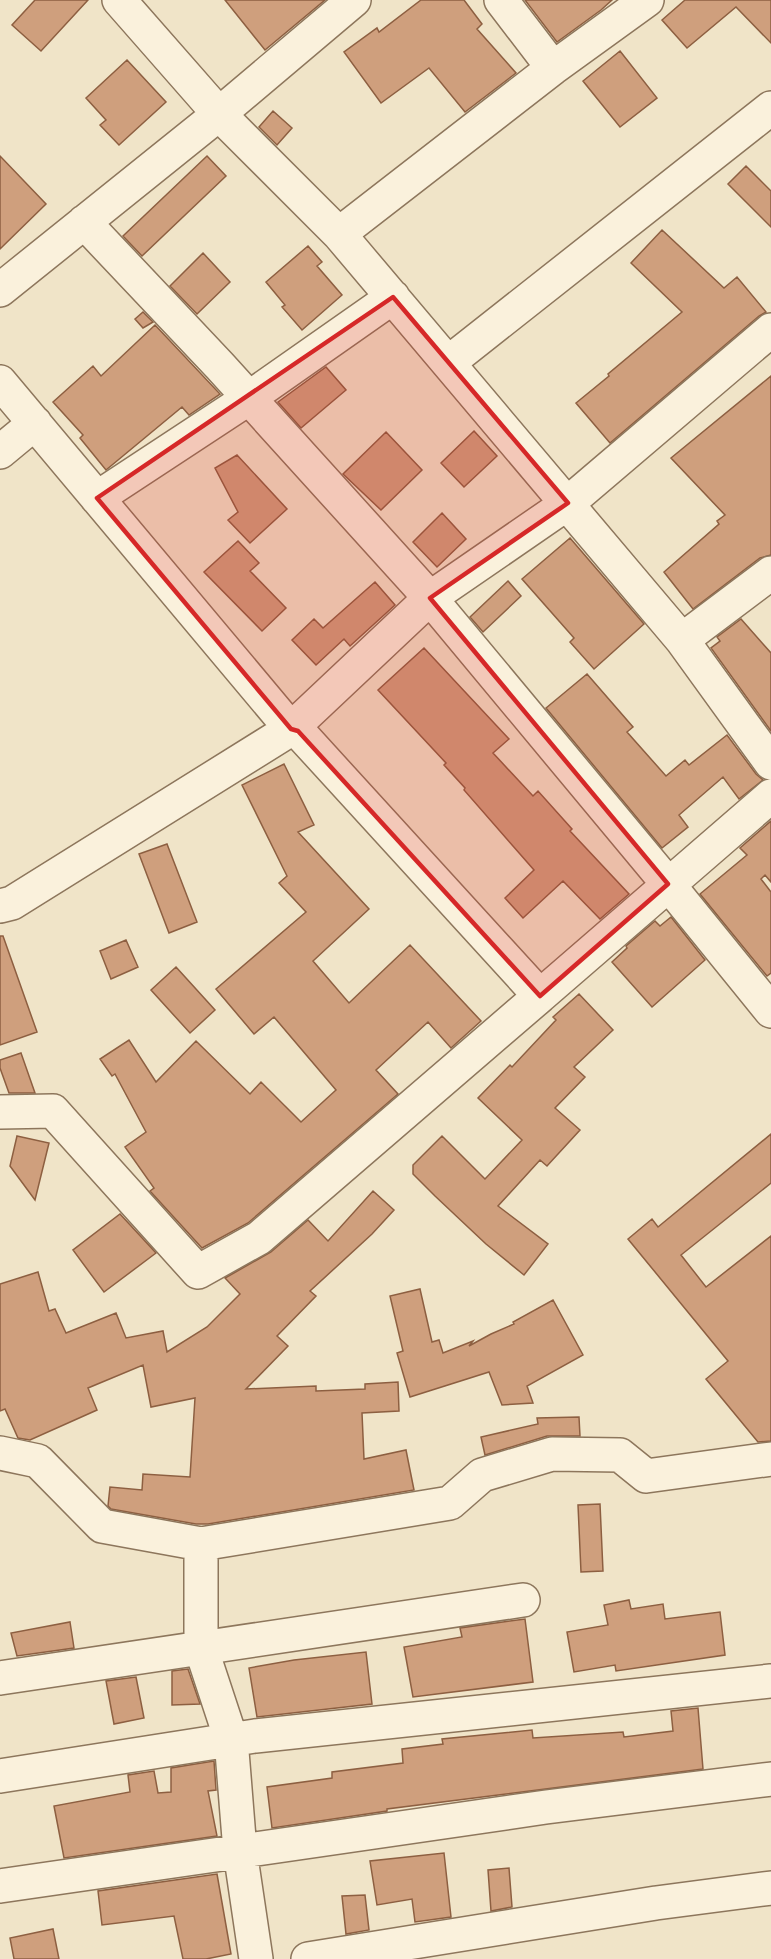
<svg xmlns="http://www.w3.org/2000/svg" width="771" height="1959" font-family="'Playfair Display',serif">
	<rect width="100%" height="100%" fill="#f0e4c8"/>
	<path fill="#cf9f7d" stroke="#8d5f41" stroke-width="1.5" d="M 35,0 L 88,0 L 41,51 L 12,25 Z
		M 225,0 L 325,0 L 265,50 Z
		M 421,0 L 464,0 L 482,24 L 477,29 L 516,73 L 465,112 L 429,68 L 381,103 L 344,52 L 377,28 L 379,32 Z
		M 525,0 L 612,0 L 601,10 L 557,42 Z
		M 685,0 L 771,0 L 771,43 L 736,7 L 687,48 L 662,20 Z
		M 620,51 L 657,98 L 620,127 L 583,81 Z
		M 127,60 L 166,102 L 119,145 L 100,125 L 106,120 L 86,98 Z
		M 273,111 L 292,128 L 277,145 L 259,127 Z
		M 0,156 L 46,204 L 0,249 Z
		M 207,156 L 226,176 L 142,256 L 123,236 Z
		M 746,166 L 771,191 L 771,227 L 728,184 Z
		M 662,230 L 724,288 L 737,277 L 766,312 L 759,316 L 610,443 L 576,403 L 609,376 L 608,374 L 682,312 L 631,263 Z
		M 308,246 L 322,262 L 317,266 L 342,295 L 302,330 L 282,307 L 285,305 L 266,282 Z
		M 203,253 L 230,282 L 197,314 L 170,286 Z
		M 143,312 L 153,322 L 143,328 L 135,319 Z
		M 155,325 L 220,394 L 189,415 L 182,407 L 106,470 L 80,438 L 83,435 L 53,402 L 93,366 L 101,376 Z
		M 326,367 L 346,390 L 301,428 L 278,402 Z
		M 771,376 L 771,555 L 760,558 L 693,609 L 664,572 L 719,524 L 717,521 L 725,515 L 671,458 Z
		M 474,431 L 497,456 L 464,487 L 441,463 Z
		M 386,432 L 422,470 L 381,510 L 343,474 Z
		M 237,455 L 287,509 L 250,543 L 228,520 L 238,512 L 215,468 Z
		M 442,513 L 466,539 L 437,567 L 413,542 Z
		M 570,538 L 644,624 L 594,669 L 570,642 L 574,638 L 522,579 Z
		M 238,541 L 259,563 L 250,571 L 286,608 L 262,631 L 204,572 Z
		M 508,581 L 521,596 L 483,632 L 470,617 Z
		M 375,582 L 395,605 L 350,646 L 344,639 L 316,665 L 292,640 L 314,619 L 323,628 Z
		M 741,619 L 771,653 L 771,731 L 711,648 L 720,641 L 717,637 Z
		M 424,648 L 509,739 L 493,753 L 533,796 L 538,791 L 572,829 L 570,831 L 629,894 L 600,919 L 563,881 L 523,918 L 505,898 L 534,870 L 464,790 L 465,788 L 444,765 L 446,763 L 378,690 Z
		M 587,674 L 633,727 L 627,732 L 666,776 L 685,760 L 689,765 L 727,735 L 756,774 L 763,780 L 739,799 L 723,777 L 679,815 L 688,827 L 662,848 L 546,708 Z
		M 284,764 L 314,825 L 298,832 L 369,909 L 313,961 L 349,1003 L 410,945 L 481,1021 L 451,1048 L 428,1022 L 376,1070 L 398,1094 L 248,1223 L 202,1248 L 150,1191 L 154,1188 L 125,1147 L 146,1132 L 115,1074 L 112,1076 L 100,1059 L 129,1040 L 156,1082 L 196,1041 L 250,1094 L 261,1082 L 301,1122 L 336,1090 L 274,1017 L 254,1034 L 216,989 L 306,912 L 279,883 L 287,876 L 242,785 Z
		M 771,821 L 771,882 L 765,875 L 761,879 L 771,892 L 771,973 L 767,976 L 700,894 L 747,855 L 740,848 Z
		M 167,844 L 197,922 L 169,933 L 139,854 Z
		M 671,917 L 705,960 L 652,1007 L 612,962 L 627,948 L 626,946 L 655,921 L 660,926 Z
		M 0,936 L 3,936 L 37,1032 L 0,1045 Z
		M 126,940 L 138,967 L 111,979 L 100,951 Z
		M 176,967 L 215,1010 L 190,1033 L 151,990 Z
		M 579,994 L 613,1030 L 574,1067 L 585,1077 L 555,1108 L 580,1130 L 547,1166 L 540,1160 L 498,1206 L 548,1244 L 524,1275 L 486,1244 L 435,1196 L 413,1174 L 413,1165 L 442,1136 L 485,1179 L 522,1140 L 478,1098 L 510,1065 L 512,1067 L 556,1020 L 553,1017 Z
		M 21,1053 L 35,1093 L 9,1093 L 0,1068 L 0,1060 Z
		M 771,1134 L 771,1183 L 681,1255 L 706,1287 L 771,1236 L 771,1441 L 758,1442 L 706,1379 L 728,1361 L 628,1239 L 652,1219 L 658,1227 Z
		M 17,1136 L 49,1143 L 35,1200 L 10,1166 Z
		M 373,1191 L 394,1210 L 372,1234 L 310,1291 L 316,1296 L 277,1336 L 288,1346 L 246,1389 L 316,1386 L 316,1391 L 365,1389 L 365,1384 L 398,1382 L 399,1411 L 362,1413 L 364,1459 L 406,1450 L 414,1490 L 208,1524 L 196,1524 L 111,1509 L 108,1506 L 110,1487 L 142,1490 L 143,1474 L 190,1477 L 195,1398 L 151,1407 L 143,1365 L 88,1388 L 97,1410 L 30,1440 L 18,1438 L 5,1409 L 0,1411 L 0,1284 L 38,1272 L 49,1311 L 55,1309 L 66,1333 L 116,1313 L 126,1338 L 163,1331 L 167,1352 L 207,1327 L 240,1294 L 225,1278 L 271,1252 L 308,1220 L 328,1241 Z
		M 120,1214 L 156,1253 L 104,1292 L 73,1250 Z
		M 420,1289 L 432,1342 L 439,1340 L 443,1353 L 473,1341 L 469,1346 L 491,1334 L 514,1324 L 513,1322 L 553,1300 L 583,1355 L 527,1386 L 533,1403 L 502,1405 L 489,1372 L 410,1397 L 397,1353 L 403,1351 L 390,1296 Z
		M 579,1417 L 580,1436 L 547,1436 L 485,1455 L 481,1437 L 538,1424 L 537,1418 Z
		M 600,1504 L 603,1571 L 581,1572 L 578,1505 Z
		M 629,1600 L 631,1609 L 663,1604 L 665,1619 L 720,1612 L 725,1655 L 616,1671 L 615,1665 L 574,1672 L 567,1632 L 608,1625 L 604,1605 Z
		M 525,1619 L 533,1682 L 413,1697 L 404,1647 L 462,1637 L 460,1628 Z
		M 70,1622 L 74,1648 L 17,1656 L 11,1633 Z
		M 366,1652 L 372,1704 L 257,1717 L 249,1668 L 294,1660 Z
		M 188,1669 L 200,1704 L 172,1705 L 172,1671 Z
		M 136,1677 L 144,1718 L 114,1724 L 106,1681 Z
		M 698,1708 L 703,1769 L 387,1809 L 387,1811 L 272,1828 L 267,1787 L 332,1778 L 332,1772 L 403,1763 L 402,1749 L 443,1744 L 442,1739 L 532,1730 L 533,1738 L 623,1732 L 624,1737 L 673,1731 L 671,1711 Z
		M 214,1761 L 216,1790 L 208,1791 L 217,1836 L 64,1858 L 54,1806 L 130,1792 L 128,1775 L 154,1771 L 158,1793 L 171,1792 L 171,1768 Z
		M 444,1853 L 451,1917 L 415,1922 L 412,1899 L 377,1905 L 370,1861 Z
		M 509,1868 L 512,1907 L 491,1911 L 488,1870 Z
		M 217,1874 L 231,1954 L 206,1959 L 183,1959 L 174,1916 L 102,1925 L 98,1891 Z
		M 365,1895 L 369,1930 L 346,1934 L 342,1896 Z
		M 53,1929 L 59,1959 L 14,1959 L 10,1938 Z"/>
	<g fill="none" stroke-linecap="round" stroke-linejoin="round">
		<g stroke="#8d765c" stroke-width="36">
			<path id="minor" d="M 119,0 L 219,114 L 339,234 L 682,640 L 771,763
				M 501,0 L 553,68
				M 84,222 L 220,366 L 430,598 L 668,884 L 771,1011
				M 339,234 L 553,68 L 647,0
				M 0,290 L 219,114 L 354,0
				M 448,363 L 771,108
				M 0,382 L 291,729 L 298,731 L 540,996 L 771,796
				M 0,452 L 35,423
				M 97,498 L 249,398 L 393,297
				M 682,640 L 771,573
				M 0,906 L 12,903 L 291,729 L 430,598 L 568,503 L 771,330
				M 0,1112 L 53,1111 L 198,1272 L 259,1238 L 540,996
				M 0,1453 L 38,1461 L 102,1526 L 201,1544 L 450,1503 L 482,1475 L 552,1454 L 620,1455 L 646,1476 L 771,1459
				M 201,1544 L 201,1648 L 231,1739 L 240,1851 L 256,1959
				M 0,1678 L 523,1600
				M 0,1776 L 255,1736 L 771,1681
				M 0,1886 L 546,1807 L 771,1779
				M 308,1959 L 656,1903 L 771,1888"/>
		</g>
		<use href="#minor" stroke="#faf1dc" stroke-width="33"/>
	</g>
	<path fill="#d62828" fill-opacity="0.2" stroke="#d62828" stroke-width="4.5" stroke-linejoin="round" d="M 393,297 L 568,503 L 430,598 L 668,884 L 540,996 L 298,731 L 291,729 L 97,498 Z"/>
</svg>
